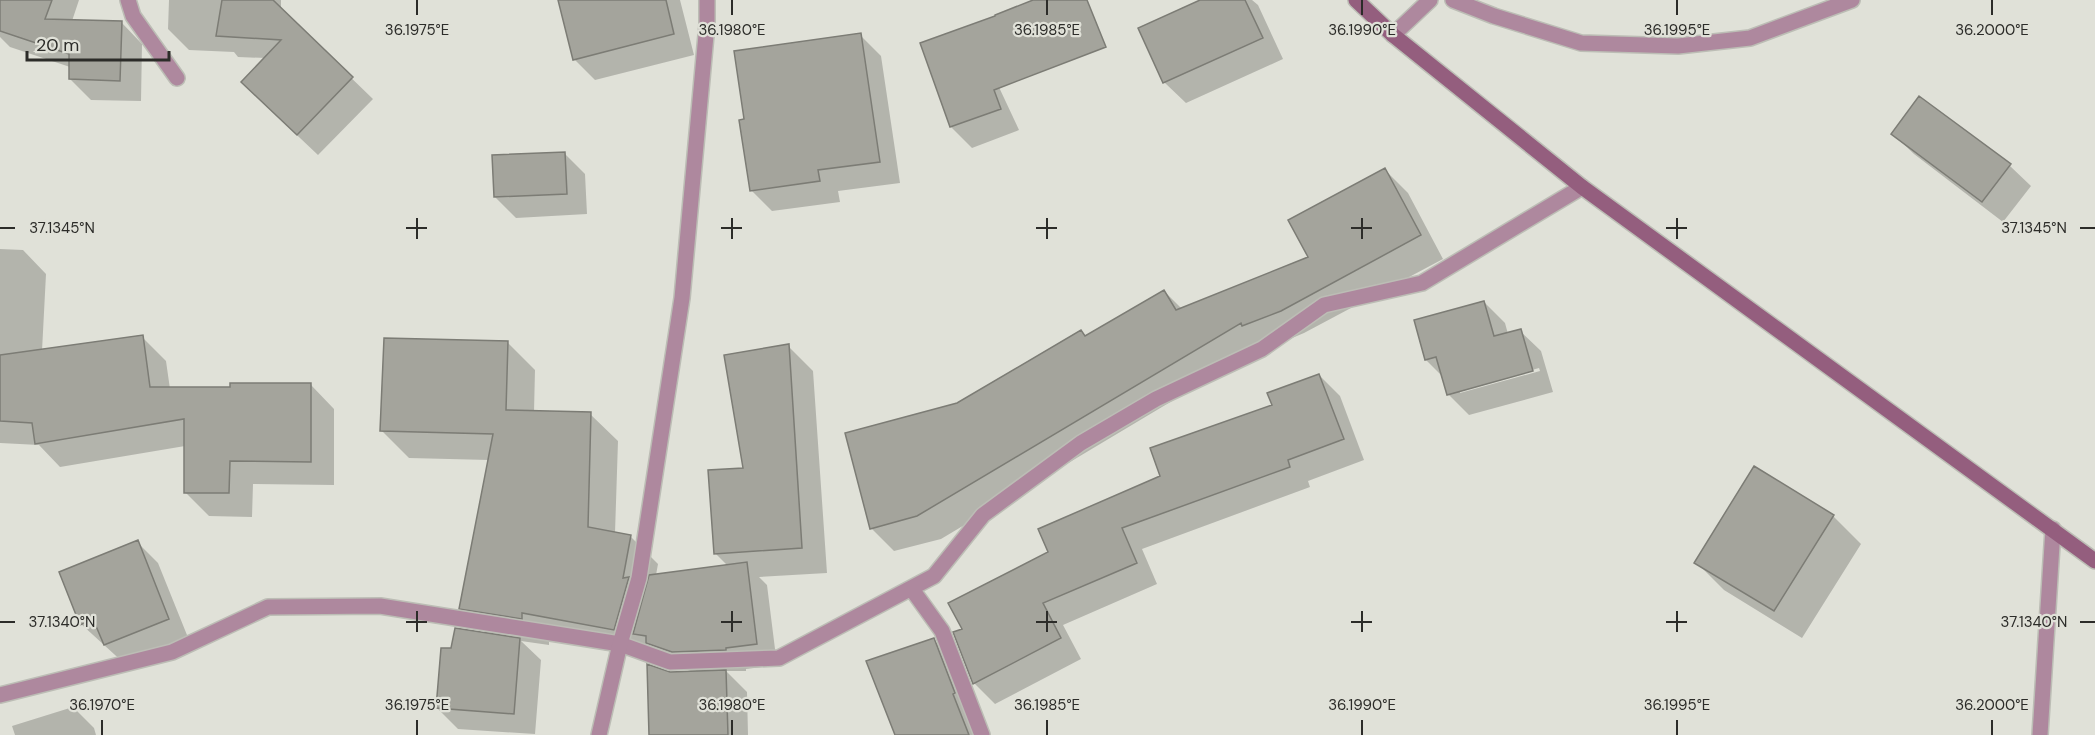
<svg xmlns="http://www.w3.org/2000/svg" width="2095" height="735" font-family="'DM Sans',sans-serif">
	<rect width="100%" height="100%" fill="#e0e1d8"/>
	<path fill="#0003" fill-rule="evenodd" d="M 0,0 L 79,0 L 72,21 L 122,23 L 142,44 L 141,101 L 91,100 L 70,79 L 70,67 L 10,47 L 0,37 Z
		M 169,0 L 281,0 L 281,10 L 373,99 L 318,155 L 263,103 L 266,58 L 238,57 L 234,52 L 189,50 L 168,29 Z
		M 559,0 L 680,0 L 694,55 L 595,80 L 574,59 Z
		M 1203,0 L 1252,0 L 1258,5 L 1283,59 L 1186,103 L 1165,83 L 1140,29 Z
		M 860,35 L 881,56 L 900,183 L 838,191 L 840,202 L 772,211 L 751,190 L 746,120 Z
		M 922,44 L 982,51 L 1019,130 L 972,148 L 951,127 Z
		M 1893,134 L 2010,166 L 2031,186 L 2003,222 L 1914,154 Z
		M 564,153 L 585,174 L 587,214 L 516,218 L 495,197 Z
		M 1385,170 L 1408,193 L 1443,259 L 1304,333 L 1266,349 L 1264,346 L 941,539 L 894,551 L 871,528 L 957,405 L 1081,332 L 1086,337 L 1164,291 L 1182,309 L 1310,258 Z
		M 0,249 L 23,250 L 46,274 L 42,351 L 142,337 L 166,361 L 170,389 L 231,389 L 311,385 L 334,409 L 334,485 L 253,484 L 252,517 L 209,516 L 185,492 L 185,446 L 60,467 L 39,445 L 0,443 Z
		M 1484,302 L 1505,323 L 1508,334 L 1520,331 L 1541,351 L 1553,392 L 1469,415 L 1448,394 L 1443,377 L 1426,360 ZM 1539,368 L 1540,371 L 1460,393 L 1460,390 Z
		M 508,343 L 535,370 L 534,412 L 590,414 L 618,441 L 615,533 L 630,536 L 658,564 L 656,575 L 728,566 L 715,553 L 788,346 L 813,371 L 827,573 L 759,577 L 767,585 L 777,665 L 746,669 L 746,671 L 726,671 L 747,692 L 748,735 L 651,735 L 670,673 L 693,672 L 669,663 L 645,644 L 641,657 L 549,640 L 549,645 L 521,641 L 541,660 L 535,734 L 458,729 L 437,708 L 453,650 L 487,634 L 461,608 L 489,460 L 409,458 L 382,431 Z
		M 1319,375 L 1340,396 L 1364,460 L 1308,481 L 1310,487 L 1142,549 L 1157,584 L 1063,625 L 1081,659 L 995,704 L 974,683 L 964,630 L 1050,553 L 1162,477 Z
		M 1833,516 L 1861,544 L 1802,638 L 1724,590 L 1696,562 Z
		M 137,542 L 158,563 L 189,640 L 126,665 L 81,624 Z
		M 934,640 L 952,658 L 980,735 L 896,735 Z
		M 73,707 L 94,728 L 96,735 L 15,735 L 12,726 Z"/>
	<path fill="#a4a49c" stroke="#7c7c75" stroke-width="1.5" d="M 0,0 L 52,0 L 45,19 L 122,21 L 120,81 L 69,79 L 69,54 L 0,31 Z
		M 222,0 L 273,0 L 353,77 L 297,135 L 241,82 L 281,40 L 216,36 Z
		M 558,0 L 666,0 L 674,34 L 573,60 Z
		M 1033,0 L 1087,0 L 1106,47 L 994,90 L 1001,109 L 950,127 L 920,43 L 995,16 L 995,15 Z
		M 1200,0 L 1245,0 L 1263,38 L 1163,83 L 1138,28 Z
		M 861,33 L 880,162 L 818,170 L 820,181 L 750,191 L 739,120 L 744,119 L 734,51 Z
		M 1919,96 L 2011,164 L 1982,202 L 1891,134 Z
		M 565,152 L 567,194 L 494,197 L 492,155 Z
		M 1385,168 L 1421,235 L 1281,311 L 1242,326 L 1241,323 L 917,516 L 870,529 L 845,433 L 957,403 L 1081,330 L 1085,336 L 1164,290 L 1176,310 L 1308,257 L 1288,220 Z
		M 1484,301 L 1494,336 L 1521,329 L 1533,371 L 1447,395 L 1436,357 L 1425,360 L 1414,320 Z
		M 143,335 L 150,387 L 230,387 L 230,383 L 311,383 L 311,462 L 230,461 L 229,493 L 184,493 L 184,419 L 35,444 L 32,423 L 0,421 L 0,355 Z
		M 384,338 L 508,341 L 506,410 L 591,412 L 588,527 L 631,535 L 623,578 L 629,577 L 614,630 L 522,613 L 522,619 L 459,609 L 493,434 L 380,431 Z
		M 789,344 L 802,548 L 714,554 L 708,470 L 743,468 L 724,355 Z
		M 1319,374 L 1344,439 L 1288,460 L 1290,467 L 1122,528 L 1137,563 L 1043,603 L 1061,638 L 973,684 L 953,632 L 962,629 L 948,603 L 1048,552 L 1038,529 L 1160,476 L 1150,448 L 1272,405 L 1267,393 Z
		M 1754,466 L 1834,515 L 1774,611 L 1694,563 Z
		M 138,540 L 169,619 L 104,645 L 93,619 L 80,625 L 59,572 Z
		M 747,562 L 757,644 L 726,648 L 726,650 L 672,652 L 646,643 L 646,636 L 633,634 L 649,575 Z
		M 455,628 L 520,638 L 514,714 L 436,708 L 441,648 L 451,648 Z
		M 934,638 L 955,693 L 953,694 L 969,735 L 895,735 L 866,661 Z
		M 647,664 L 670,672 L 726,670 L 728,735 L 649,735 Z"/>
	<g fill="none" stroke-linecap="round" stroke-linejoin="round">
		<g stroke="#bcbdb5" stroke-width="18">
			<path id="minor" d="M 128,0 L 133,16 L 177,78
				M 1453,0 L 1494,16 L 1581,43 L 1678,46 L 1750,38 L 1852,0
				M 1393,35 L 1430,0
				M 911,588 L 942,631 L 982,735
				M 0,695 L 172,652 L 268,607 L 380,606 L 620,644 L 670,662 L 779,658 L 934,576 L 983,515 L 1081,443 L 1156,399 L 1262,349 L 1324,305 L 1422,283 L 1582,187
				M 2040,735 L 2053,529"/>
		</g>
		<g stroke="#bcbdb5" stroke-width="18">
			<path id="tertiary" d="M 599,735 L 620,644 L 639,578 L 682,298 L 707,24 L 707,0"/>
		</g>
		<g stroke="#bcbdb5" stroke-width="18">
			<path id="secondary" d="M 1356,0 L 1393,35 L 1582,187 L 2095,561"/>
		</g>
		<use href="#minor" stroke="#ae889e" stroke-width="15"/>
		<use href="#tertiary" stroke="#ae889e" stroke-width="15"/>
		<use href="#secondary" stroke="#945e7e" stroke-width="15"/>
	</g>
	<path fill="none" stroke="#2c2c29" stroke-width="2" d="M 417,0 L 417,15M 732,0 L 732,15M 1047,0 L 1047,15M 1362,0 L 1362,15M 1677,0 L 1677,15M 1992,0 L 1992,15M 417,218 L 417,239M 732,218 L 732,239M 1047,218 L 1047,239M 1362,218 L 1362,239M 1677,218 L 1677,239M 0,228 L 15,228M 406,228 L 427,228M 721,228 L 742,228M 1036,228 L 1057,228M 1351,228 L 1372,228M 1666,228 L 1687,228M 2080,228 L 2095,228M 417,611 L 417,632M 732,611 L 732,632M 1047,611 L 1047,632M 1362,611 L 1362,632M 1677,611 L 1677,632M 0,622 L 15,622M 406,622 L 427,622M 721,622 L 742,622M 1036,622 L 1057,622M 1351,622 L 1372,622M 1666,622 L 1687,622M 2080,622 L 2095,622M 102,720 L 102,735M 417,720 L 417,735M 732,720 L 732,735M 1047,720 L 1047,735M 1362,720 L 1362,735M 1677,720 L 1677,735M 1992,720 L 1992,735"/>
	<g font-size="15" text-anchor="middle" fill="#2c2c29" stroke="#e0e1d8" stroke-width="4.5" stroke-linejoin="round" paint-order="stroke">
		<text x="417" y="35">36.1975°E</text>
		<text x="732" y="35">36.1980°E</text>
		<text x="1047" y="35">36.1985°E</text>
		<text x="1362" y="35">36.1990°E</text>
		<text x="1677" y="35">36.1995°E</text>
		<text x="1992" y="35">36.2000°E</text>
		<text x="62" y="233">37.1345°N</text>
		<text x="2034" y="233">37.1345°N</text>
		<text x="62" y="627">37.1340°N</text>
		<text x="2034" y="627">37.1340°N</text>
		<text x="102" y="710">36.1970°E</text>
		<text x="417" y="710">36.1975°E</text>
		<text x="732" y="710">36.1980°E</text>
		<text x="1047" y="710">36.1985°E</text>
		<text x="1362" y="710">36.1990°E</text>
		<text x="1677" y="710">36.1995°E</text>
		<text x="1992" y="710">36.2000°E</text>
	</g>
	<path d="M27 51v9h142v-9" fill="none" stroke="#2c2c29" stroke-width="3"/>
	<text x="36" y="51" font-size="18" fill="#2c2c29" stroke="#e0e1d8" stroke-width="4.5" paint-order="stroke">20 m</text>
</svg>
